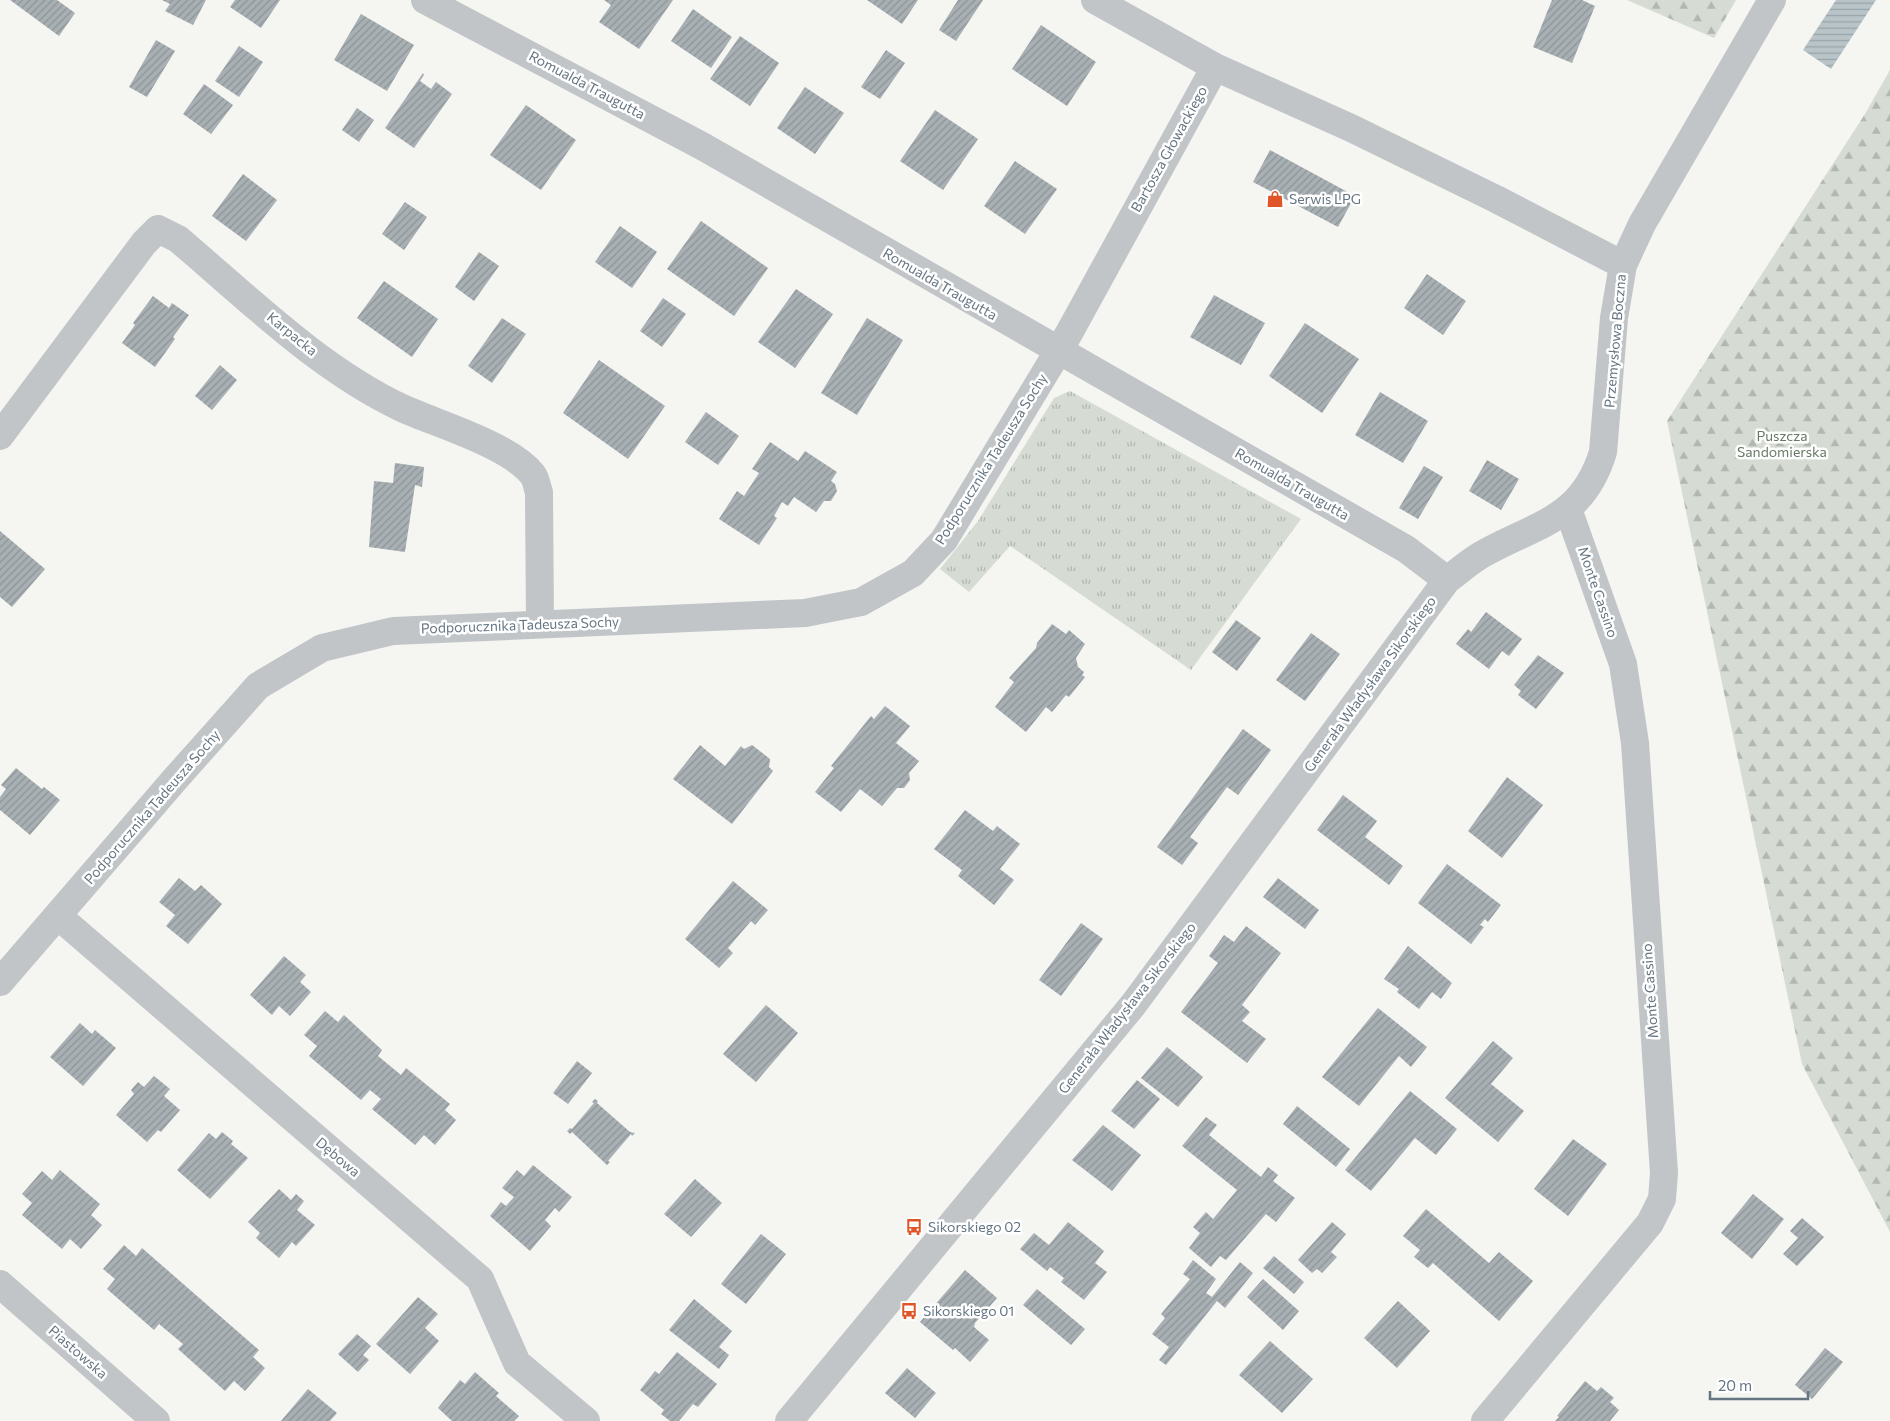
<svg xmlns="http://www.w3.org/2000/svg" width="1890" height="1421" font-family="Commissioner,sans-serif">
	<defs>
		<pattern id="grass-tufts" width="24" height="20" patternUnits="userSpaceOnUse" patternTransform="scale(1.25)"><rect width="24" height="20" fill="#d6dcd3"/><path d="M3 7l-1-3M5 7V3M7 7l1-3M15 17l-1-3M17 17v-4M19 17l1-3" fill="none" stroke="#b1b7b1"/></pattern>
		<pattern id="forest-firs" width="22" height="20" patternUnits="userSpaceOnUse" patternTransform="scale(1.25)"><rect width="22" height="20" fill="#d6dcd3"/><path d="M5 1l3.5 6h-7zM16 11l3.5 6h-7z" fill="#b1b7b1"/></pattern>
		<pattern id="water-rules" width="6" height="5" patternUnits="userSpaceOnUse" patternTransform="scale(1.25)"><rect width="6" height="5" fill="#b8c4c8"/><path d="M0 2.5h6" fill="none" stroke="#99a4a8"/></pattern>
		<pattern id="building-hatch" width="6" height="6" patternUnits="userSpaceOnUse" patternTransform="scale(1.25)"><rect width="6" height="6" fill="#a8b0b4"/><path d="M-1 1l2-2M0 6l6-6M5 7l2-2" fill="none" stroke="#8c9498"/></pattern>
	</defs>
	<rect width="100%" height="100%" fill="#f5f5f2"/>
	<path fill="url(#grass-tufts)" d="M 1070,391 L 1301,519 L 1191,670 L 1010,546 L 969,592 L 940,569 L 978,521 L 1054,398 Z"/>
	<path fill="url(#forest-firs)" d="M 1627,0 L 1736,0 L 1714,38 Z
		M 1890,70 L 1890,1232 L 1802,1064 L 1667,421 L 1865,114 Z"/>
	<path fill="url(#water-rules)" d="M 1836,0 L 1876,0 L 1831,69 L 1803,50 Z"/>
	<path fill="url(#building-hatch)" d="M 10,0 L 57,0 L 75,13 L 59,36 Z
		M 162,0 L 206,0 L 193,25 L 165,11 L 170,4 Z
		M 235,0 L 280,0 L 261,28 L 230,7 Z
		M 604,0 L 673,0 L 639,49 L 599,22 L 611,5 Z
		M 867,0 L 918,0 L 902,24 Z
		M 958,0 L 983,0 L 956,41 L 939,30 Z
		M 1552,0 L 1582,0 L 1595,6 L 1572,63 L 1533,47 Z
		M 693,9 L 732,37 L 711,68 L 671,41 Z
		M 361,14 L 414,45 L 387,91 L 334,60 Z
		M 1041,25 L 1096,62 L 1067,106 L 1012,69 Z
		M 740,36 L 779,63 L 750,106 L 710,79 Z
		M 156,40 L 175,51 L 147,97 L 129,87 Z
		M 239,46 L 263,62 L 239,97 L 215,81 Z
		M 886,50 L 905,63 L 880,99 L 861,87 Z
		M 423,73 L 424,75 L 420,81 L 431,89 L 436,82 L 452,94 L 414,148 L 385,128 Z
		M 204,84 L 233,105 L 211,134 L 183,114 Z
		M 805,87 L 844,113 L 815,154 L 777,128 Z
		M 526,105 L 576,140 L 541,190 L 490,155 Z
		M 357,108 L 374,120 L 359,142 L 342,130 Z
		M 935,110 L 978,139 L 943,190 L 900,161 Z
		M 1270,150 L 1355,196 L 1338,227 L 1253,182 Z
		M 1015,161 L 1057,189 L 1025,234 L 984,206 Z
		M 243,174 L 277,200 L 246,241 L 212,216 Z
		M 405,202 L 427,217 L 404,250 L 382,234 Z
		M 701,221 L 768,268 L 734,316 L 667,269 Z
		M 620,226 L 657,252 L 632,288 L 595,262 Z
		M 479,252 L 499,266 L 474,301 L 455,287 Z
		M 1427,274 L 1466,301 L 1443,335 L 1404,308 Z
		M 384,281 L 438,319 L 412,357 L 357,318 Z
		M 796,289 L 833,314 L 795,368 L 758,342 Z
		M 1214,295 L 1265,323 L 1241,365 L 1190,337 Z
		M 153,296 L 169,308 L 172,303 L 189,315 L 173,337 L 175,339 L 155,367 L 122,343 L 135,325 L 133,323 Z
		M 663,298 L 686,314 L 662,347 L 640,331 Z
		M 502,318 L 526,334 L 492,383 L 468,366 Z
		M 867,318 L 903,340 L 857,415 L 821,393 Z
		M 1305,323 L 1359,359 L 1322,413 L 1269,376 Z
		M 599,360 L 665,406 L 628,459 L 563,413 Z
		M 220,365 L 237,380 L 212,410 L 195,396 Z
		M 1380,392 L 1428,421 L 1403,463 L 1355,435 Z
		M 706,412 L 739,436 L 718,465 L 685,442 Z
		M 770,442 L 798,461 L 805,451 L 837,472 L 831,481 L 835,484 L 837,491 L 831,501 L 824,501 L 816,512 L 794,497 L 788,506 L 782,502 L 774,516 L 777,518 L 759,545 L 719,519 L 737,491 L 744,496 L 759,473 L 752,469 Z
		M 1487,460 L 1519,479 L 1501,510 L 1469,491 Z
		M 395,463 L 424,467 L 422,487 L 415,485 L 405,552 L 369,547 L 374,481 L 393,483 Z
		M 1424,466 L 1443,477 L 1418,519 L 1399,508 Z
		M 0,531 L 45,569 L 12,607 L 0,597 Z
		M 1486,612 L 1522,639 L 1509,656 L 1502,651 L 1489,669 L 1456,644 L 1468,629 L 1471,632 Z
		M 1236,620 L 1261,638 L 1237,671 L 1212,652 Z
		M 1052,624 L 1066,634 L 1069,630 L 1085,644 L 1076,658 L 1078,667 L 1084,672 L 1082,675 L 1085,677 L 1069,697 L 1066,695 L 1052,712 L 1046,707 L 1026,732 L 995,707 L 1014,682 L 1009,678 L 1036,648 L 1037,643 Z
		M 1311,633 L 1340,654 L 1305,701 L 1276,680 Z
		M 1538,655 L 1564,673 L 1536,709 L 1518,695 L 1521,691 L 1514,685 Z
		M 885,706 L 910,726 L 896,743 L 919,761 L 909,773 L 910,780 L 904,788 L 897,788 L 882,806 L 860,789 L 841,812 L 815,792 L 834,768 L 831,766 L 871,716 L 874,719 Z
		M 1243,729 L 1271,750 L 1238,795 L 1227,787 L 1190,837 L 1198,843 L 1182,865 L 1157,847 Z
		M 700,745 L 725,766 L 741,746 L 744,749 L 752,745 L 770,759 L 769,767 L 773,771 L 732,824 L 673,779 Z
		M 16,768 L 42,789 L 44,787 L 60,800 L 30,835 L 0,810 L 0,797 L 6,789 L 1,785 Z
		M 1507,777 L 1543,805 L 1502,858 L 1468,831 Z
		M 1343,795 L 1377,821 L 1365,837 L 1403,866 L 1389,885 L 1317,830 Z
		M 965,810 L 993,831 L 997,826 L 1020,844 L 1000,869 L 1014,880 L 994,905 L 958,876 L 962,870 L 934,849 Z
		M 1447,864 L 1501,905 L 1488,922 L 1485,919 L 1480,925 L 1484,927 L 1471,944 L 1418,903 Z
		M 179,878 L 195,891 L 201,885 L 222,904 L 188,944 L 166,926 L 175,915 L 159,902 Z
		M 1278,878 L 1319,910 L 1305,929 L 1263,897 Z
		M 733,881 L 768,910 L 755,925 L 751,921 L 728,948 L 733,953 L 719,968 L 685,939 Z
		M 1081,923 L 1103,939 L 1061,996 L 1039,980 Z
		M 1246,926 L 1281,953 L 1242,1005 L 1250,1012 L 1242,1021 L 1266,1039 L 1247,1063 L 1181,1012 L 1218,963 L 1209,956 L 1224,935 L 1234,942 Z
		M 1408,946 L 1452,983 L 1441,999 L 1432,992 L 1419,1009 L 1397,992 L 1399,989 L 1384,979 Z
		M 284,956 L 306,975 L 300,982 L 311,992 L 290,1016 L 279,1006 L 272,1015 L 250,995 Z
		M 766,1005 L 798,1033 L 756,1082 L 723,1054 Z
		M 1378,1008 L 1427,1047 L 1411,1067 L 1399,1056 L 1359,1106 L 1322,1077 Z
		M 325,1011 L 338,1022 L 344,1015 L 382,1050 L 378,1056 L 401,1075 L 406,1068 L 450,1104 L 445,1110 L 456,1120 L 435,1145 L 424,1135 L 415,1145 L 372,1109 L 381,1099 L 370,1090 L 361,1100 L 309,1056 L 317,1046 L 304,1035 Z
		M 80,1023 L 92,1034 L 95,1030 L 116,1048 L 83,1086 L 50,1057 Z
		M 1493,1041 L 1513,1058 L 1491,1084 L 1524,1111 L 1498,1142 L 1445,1098 Z
		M 1167,1047 L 1203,1077 L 1178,1107 L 1141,1078 Z
		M 577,1061 L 592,1073 L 568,1104 L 553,1093 Z
		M 154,1076 L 170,1089 L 164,1096 L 180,1110 L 161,1132 L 158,1130 L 147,1142 L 116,1115 L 134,1094 L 131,1090 L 138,1082 L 144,1087 Z
		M 1137,1080 L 1160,1099 L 1134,1129 L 1111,1111 Z
		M 1410,1091 L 1457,1129 L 1436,1155 L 1415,1138 L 1371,1191 L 1345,1170 Z
		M 595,1099 L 598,1101 L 597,1103 L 630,1132 L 635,1133 L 632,1136 L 631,1134 L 608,1161 L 610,1162 L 607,1165 L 572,1132 L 570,1134 L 567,1131 L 570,1128 L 572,1129 L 594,1103 L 592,1102 Z
		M 1297,1106 L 1350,1149 L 1336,1167 L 1283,1124 Z
		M 1206,1117 L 1217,1125 L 1209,1135 L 1261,1177 L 1268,1167 L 1278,1175 L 1273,1181 L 1295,1198 L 1276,1222 L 1266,1214 L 1226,1260 L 1220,1256 L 1211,1267 L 1189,1248 L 1200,1233 L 1193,1227 L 1206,1212 L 1213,1219 L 1237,1190 L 1182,1146 Z
		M 1103,1125 L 1141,1155 L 1112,1191 L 1072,1160 Z
		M 222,1132 L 233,1141 L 231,1144 L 248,1158 L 210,1199 L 177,1170 L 209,1133 L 216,1139 Z
		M 1573,1139 L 1607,1164 L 1568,1216 L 1534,1189 Z
		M 533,1165 L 572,1197 L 559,1212 L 555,1208 L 545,1220 L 551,1226 L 530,1251 L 490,1216 L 501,1202 L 506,1206 L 514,1197 L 502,1188 L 517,1170 L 524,1176 Z
		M 60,1170 L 100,1204 L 91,1215 L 102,1225 L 81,1249 L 70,1239 L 62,1249 L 22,1215 L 32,1203 L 22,1194 L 42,1171 L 52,1180 Z
		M 695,1179 L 722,1203 L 691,1237 L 664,1214 Z
		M 279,1189 L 291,1200 L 296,1194 L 304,1201 L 297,1210 L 315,1225 L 296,1246 L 292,1242 L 279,1258 L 256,1238 L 260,1233 L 248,1222 Z
		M 1753,1194 L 1784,1219 L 1752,1259 L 1721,1233 Z
		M 1426,1209 L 1489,1263 L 1499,1252 L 1533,1281 L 1499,1321 L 1433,1263 L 1428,1268 L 1414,1257 L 1420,1250 L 1403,1236 Z
		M 1802,1218 L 1824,1237 L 1797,1266 L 1783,1254 L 1798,1238 L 1790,1231 Z
		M 1068,1222 L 1104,1251 L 1095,1263 L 1107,1272 L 1084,1300 L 1061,1282 L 1064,1278 L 1050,1267 L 1047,1271 L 1020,1249 L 1034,1233 L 1049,1245 Z
		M 1332,1222 L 1346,1234 L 1331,1252 L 1337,1257 L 1322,1273 L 1317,1269 L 1312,1273 L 1298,1260 Z
		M 761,1234 L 786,1254 L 746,1304 L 721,1284 Z
		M 124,1245 L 136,1256 L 142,1248 L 259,1350 L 253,1357 L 265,1368 L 245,1391 L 234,1381 L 225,1391 L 178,1349 L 183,1344 L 159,1324 L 154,1330 L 107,1289 L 115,1279 L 103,1269 Z
		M 1274,1256 L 1304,1282 L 1294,1294 L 1263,1268 Z
		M 1193,1260 L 1216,1279 L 1206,1293 L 1212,1297 L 1240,1262 L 1253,1273 L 1225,1308 L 1217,1301 L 1166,1365 L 1159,1360 L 1169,1347 L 1152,1334 L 1165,1318 L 1161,1314 L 1190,1279 L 1183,1274 Z
		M 965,1270 L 997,1298 L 975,1323 L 974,1327 L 989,1340 L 970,1362 L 955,1348 L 953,1350 L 920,1322 Z
		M 1263,1279 L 1299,1311 L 1283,1330 L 1247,1297 Z
		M 1037,1289 L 1085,1329 L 1071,1345 L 1023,1305 Z
		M 418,1297 L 438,1314 L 425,1328 L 439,1341 L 410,1374 L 376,1344 Z
		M 694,1299 L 732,1331 L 719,1347 L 729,1355 L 719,1369 L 669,1330 Z
		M 1398,1301 L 1430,1331 L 1397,1368 L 1364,1338 Z
		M 357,1334 L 371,1346 L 363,1355 L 369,1360 L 358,1372 L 338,1354 Z
		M 1270,1341 L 1313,1379 L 1282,1413 L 1239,1375 Z
		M 1825,1348 L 1843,1362 L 1812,1399 L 1795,1385 Z
		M 677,1352 L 717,1384 L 698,1407 L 693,1404 L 679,1421 L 670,1421 L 661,1414 L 664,1410 L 640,1390 L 655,1371 L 659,1374 Z
		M 907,1368 L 936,1393 L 915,1418 L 885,1393 Z
		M 475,1372 L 499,1393 L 496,1396 L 519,1416 L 514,1421 L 452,1421 L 438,1408 L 460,1380 L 465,1384 Z
		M 1585,1381 L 1597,1391 L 1601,1387 L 1614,1398 L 1610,1402 L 1619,1410 L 1610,1421 L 1555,1421 L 1559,1417 L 1557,1416 Z
		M 308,1389 L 337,1413 L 330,1421 L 281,1421 Z"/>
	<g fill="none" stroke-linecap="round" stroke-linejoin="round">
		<path stroke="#c1c5c8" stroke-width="28" d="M 425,0 L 702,146 L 1406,549 L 1447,580
			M 1095,0 L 1215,67 L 1351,128 L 1496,199 L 1623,265
			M 0,436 L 144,243 L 158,229 L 178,239 C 249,299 318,368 402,408 C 437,424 510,445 533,475 C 536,479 537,487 539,492 L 540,624
			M 58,916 L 480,1279 L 517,1363 L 586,1421
			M 0,982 L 176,778 L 258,686 L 322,648 L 393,631 L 805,613 L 861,602 L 913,573 L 944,540 L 1068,335 L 1215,67
			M 0,1284 L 156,1421
			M 789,1421 L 1133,1005 L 1447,580 C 1458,572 1469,562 1481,555 C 1535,524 1582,521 1603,452 L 1614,318 L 1623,265 L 1642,224 L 1772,0
			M 1485,1421 L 1650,1223 L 1662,1199 L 1664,1173 L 1635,743 L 1623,664 L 1568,509"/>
	</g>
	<defs>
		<g id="shop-bare" transform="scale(1.35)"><path d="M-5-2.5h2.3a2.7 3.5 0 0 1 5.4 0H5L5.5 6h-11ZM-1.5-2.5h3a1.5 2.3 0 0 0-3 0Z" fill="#e05528" stroke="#fff" stroke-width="2.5" paint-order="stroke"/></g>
		<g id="bus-bare" transform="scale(1.35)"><path d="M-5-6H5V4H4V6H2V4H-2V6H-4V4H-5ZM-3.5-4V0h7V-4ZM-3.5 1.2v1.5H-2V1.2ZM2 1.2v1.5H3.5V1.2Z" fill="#e05528" stroke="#fff" stroke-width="2.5" paint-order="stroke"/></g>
	</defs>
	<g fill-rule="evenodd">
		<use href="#shop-bare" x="1275" y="199"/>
		<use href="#bus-bare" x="914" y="1227"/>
		<use href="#bus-bare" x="909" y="1311"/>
	</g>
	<g text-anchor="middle" stroke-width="5" stroke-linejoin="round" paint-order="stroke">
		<g font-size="14" fill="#657582" stroke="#fff">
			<text transform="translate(587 85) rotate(28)" y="5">Romualda Traugutta</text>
			<text transform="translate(1169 149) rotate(-61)" y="5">Bartosza Głowackiego</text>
			<text transform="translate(940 284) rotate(30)" y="5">Romualda Traugutta</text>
			<text transform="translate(292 334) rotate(39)" y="5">Karpacka</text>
			<text transform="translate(1615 341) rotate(-85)" y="5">Przemysłowa Boczna</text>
			<text transform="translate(991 459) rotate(-58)" y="5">Podporucznika Tadeusza Sochy</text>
			<text transform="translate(1292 484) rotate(30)" y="5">Romualda Traugutta</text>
			<text transform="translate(1598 592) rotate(71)" y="5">Monte Cassino</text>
			<text transform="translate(520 625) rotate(-2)" y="5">Podporucznika Tadeusza Sochy</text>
			<text transform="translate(1370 684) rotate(-54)" y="5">Generała Władysława Sikorskiego</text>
			<text transform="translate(152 807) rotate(-49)" y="5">Podporucznika Tadeusza Sochy</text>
			<text transform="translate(1650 991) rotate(-94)" y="5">Monte Cassino</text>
			<text transform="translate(1127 1008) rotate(-52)" y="5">Generała Władysława Sikorskiego</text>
			<text transform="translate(338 1157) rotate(40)" y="5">Dębowa</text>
			<text transform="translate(78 1352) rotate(41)" y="5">Piastowska</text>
		</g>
		<g font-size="14" fill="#657582" stroke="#fff" text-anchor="start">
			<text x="1289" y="204">Serwis LPG</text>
			<text x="928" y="1232">Sikorskiego 02</text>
			<text x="923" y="1316">Sikorskiego 01</text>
		</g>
		<g font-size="14" fill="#687a64" stroke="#fff">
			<text x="1782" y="441">Puszcza<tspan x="1782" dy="16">Sandomierska</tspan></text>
		</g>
	</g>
	<path d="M1710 1391v8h98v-8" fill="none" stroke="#657582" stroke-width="2.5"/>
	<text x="1718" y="1391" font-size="15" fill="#657582" stroke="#ffffff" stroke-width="4" paint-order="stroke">20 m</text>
</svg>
